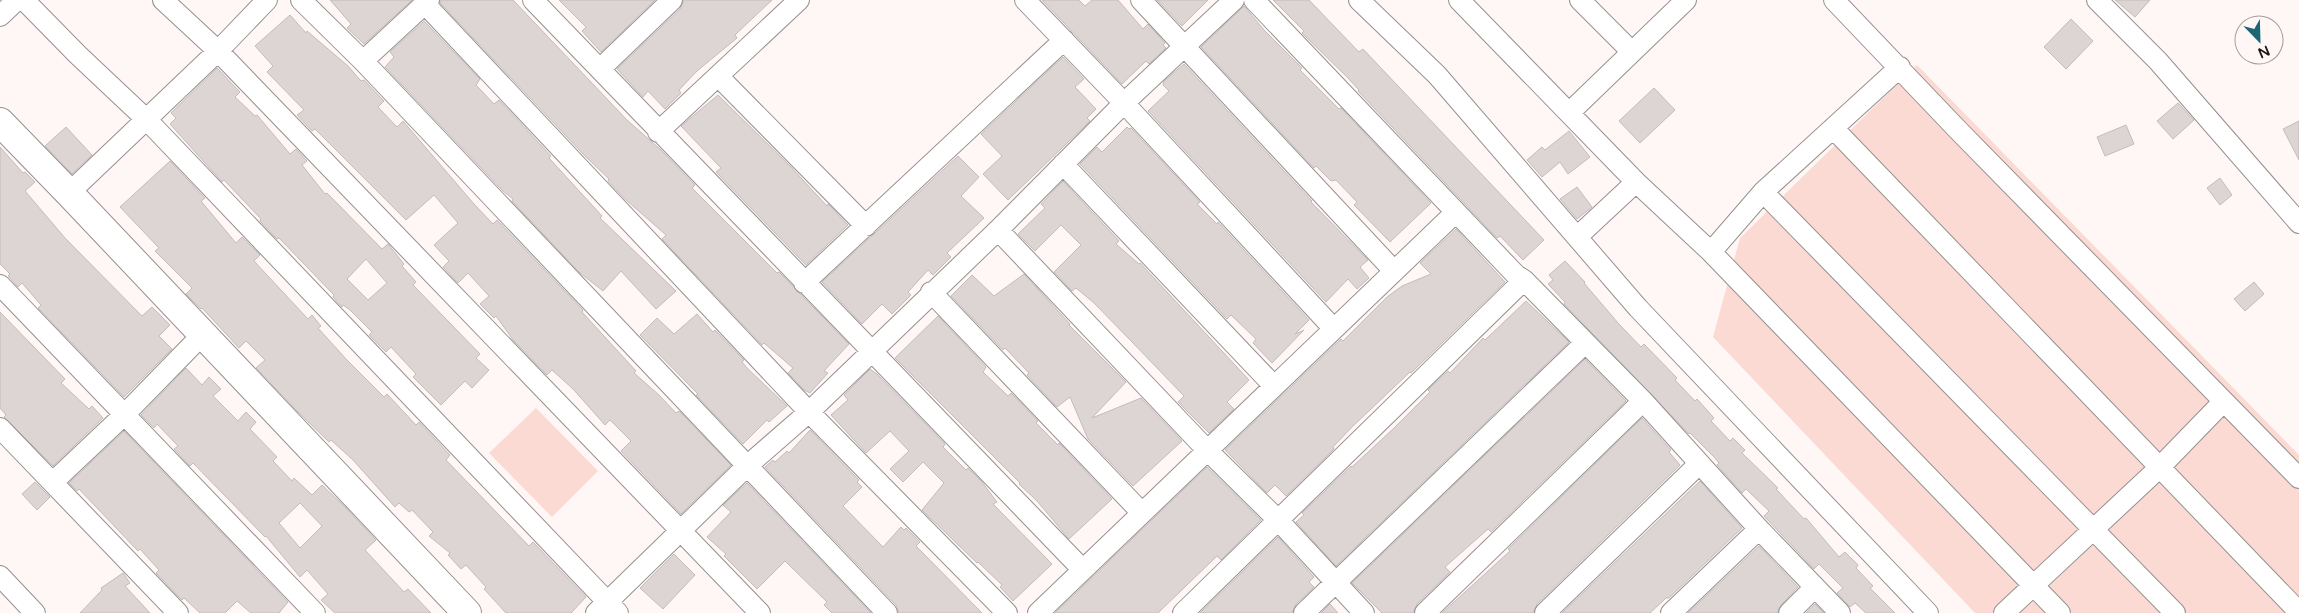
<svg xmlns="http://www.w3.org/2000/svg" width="2299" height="613" font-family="'Varela Round',sans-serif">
	<rect width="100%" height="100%" fill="#fef7f5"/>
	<path fill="#fbdad3" d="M 1917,65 L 2299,455 L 2299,613 L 1975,613 L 1713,337 L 1740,238 Z
		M 536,408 L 598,471 L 552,517 L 489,453 Z"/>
	<path fill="#dcd5d3" stroke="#c3bcba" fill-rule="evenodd" d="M 330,0 L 412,0 L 364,44 L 347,28 L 351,24 Z
		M 441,0 L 513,0 L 627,120 L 661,150 L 695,185 L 692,188 L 777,273 L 779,272 L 849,344 L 824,371 L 828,373 L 810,393 L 804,390 L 788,373 L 793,368 L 764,343 L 762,345 L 662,239 L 666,235 L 625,199 L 608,181 L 609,179 L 585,156 L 440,3 Z
		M 559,0 L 655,0 L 601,52 L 582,31 L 586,27 Z
		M 684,0 L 772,0 L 735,35 L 737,38 L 697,71 L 679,90 L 681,93 L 665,109 L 648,91 L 643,97 L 617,69 L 680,9 Z
		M 1042,0 L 1079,0 L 1085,6 L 1092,0 L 1118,0 L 1143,29 L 1148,24 L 1165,43 L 1163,45 L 1166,48 L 1149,64 L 1146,61 L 1122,84 Z
		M 1157,0 L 1208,0 L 1182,26 Z
		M 1273,0 L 1309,0 L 1359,52 L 1363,49 L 1544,240 L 1523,260 L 1500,236 L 1497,238 L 1358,91 L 1359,90 L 1348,78 L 1302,33 L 1304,31 Z
		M 2115,0 L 2150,0 L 2135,17 Z
		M 1244,6 L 1264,30 L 1302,68 L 1300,70 L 1339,109 L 1341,108 L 1431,203 L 1390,242 L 1354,205 L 1357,202 L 1336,180 L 1331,181 L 1316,166 L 1314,168 L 1201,47 Z
		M 290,15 L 306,33 L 307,31 L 348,66 L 361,81 L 364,80 L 384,101 L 378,107 L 397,127 L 403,121 L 474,204 L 493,224 L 497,220 L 583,310 L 582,312 L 636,371 L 634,373 L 659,395 L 676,413 L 679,411 L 731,465 L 681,514 L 621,451 L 631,441 L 610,420 L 605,425 L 573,389 L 552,370 L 547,375 L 514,341 L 496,316 L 494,318 L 480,304 L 489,296 L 468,273 L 458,283 L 443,267 L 449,261 L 434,245 L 458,223 L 434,195 L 406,220 L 315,129 L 312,131 L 297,115 L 304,110 L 267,72 L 273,66 L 255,46 Z
		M 2071,19 L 2093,41 L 2066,69 L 2044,47 Z
		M 424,21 L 480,79 L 476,85 L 494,104 L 499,100 L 551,156 L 549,158 L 602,216 L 600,218 L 676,291 L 656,309 L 621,271 L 603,291 L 579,272 L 512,201 L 513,199 L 503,191 L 385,67 L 394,57 L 390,52 Z
		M 1063,57 L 1084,79 L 1075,87 L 1096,109 L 1087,118 L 1090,121 L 1008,200 L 983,174 L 1002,156 L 981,134 Z
		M 1184,64 L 1312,201 L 1311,202 L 1368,260 L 1360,267 L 1369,278 L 1357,289 L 1348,279 L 1326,302 L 1148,111 L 1169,91 L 1163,85 L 1164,81 Z
		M 217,68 L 240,92 L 235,97 L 255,116 L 257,115 L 290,154 L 296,149 L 307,161 L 302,165 L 325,194 L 327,193 L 382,249 L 388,244 L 404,264 L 402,266 L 416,282 L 413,285 L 480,354 L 476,358 L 489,370 L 472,388 L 465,381 L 441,405 L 413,377 L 416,374 L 391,347 L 386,352 L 369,335 L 372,332 L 350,310 L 343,305 L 342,307 L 333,297 L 334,295 L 279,238 L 277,239 L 260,221 L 261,219 L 224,180 L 222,182 L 170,124 L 176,118 L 171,113 ZM 366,259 L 387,283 L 368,300 L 347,279 Z
		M 1654,88 L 1675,110 L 1640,143 L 1619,121 Z
		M 718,95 L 790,166 L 827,206 L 828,204 L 848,225 L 806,265 L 716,172 L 721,168 L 681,126 Z
		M 2178,103 L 2194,120 L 2173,139 L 2157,121 Z
		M 2299,121 L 2299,160 L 2283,129 Z
		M 2126,125 L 2134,144 L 2105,156 L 2097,137 Z
		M 66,127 L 92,155 L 72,174 L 45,146 Z
		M 1127,127 L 1129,129 L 1131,128 L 1200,202 L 1197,204 L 1217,224 L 1218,222 L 1309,320 L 1295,334 L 1304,330 L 1272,363 L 1253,343 L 1256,339 L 1231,315 L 1227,319 L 1080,164 L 1097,147 L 1102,152 Z
		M 1569,131 L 1590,157 L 1568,174 L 1560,162 L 1542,177 L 1527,160 L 1542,147 L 1545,150 Z
		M 0,147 L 23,173 L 25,172 L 35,182 L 25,191 L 65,238 L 142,316 L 152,307 L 170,325 L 159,336 L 172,349 L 124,397 L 38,308 L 41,305 L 22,283 L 18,287 L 8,276 L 10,274 L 0,264 Z
		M 958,156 L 979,177 L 961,196 L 984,218 L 947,253 L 951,257 L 933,275 L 928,270 L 908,292 L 911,295 L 892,314 L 882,304 L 862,324 L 822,282 Z
		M 170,161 L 205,198 L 201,201 L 236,243 L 242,237 L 260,255 L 254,261 L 308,319 L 312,315 L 321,326 L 318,328 L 346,359 L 384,397 L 387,394 L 416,425 L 419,422 L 450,455 L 446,460 L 529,546 L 533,542 L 586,597 L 571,613 L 506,613 L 484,589 L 486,587 L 466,565 L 461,569 L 448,555 L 450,553 L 429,536 L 433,532 L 412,510 L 409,512 L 399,503 L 395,507 L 353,460 L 331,440 L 329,442 L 296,410 L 256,368 L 265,360 L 246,341 L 239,348 L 202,308 L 201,309 L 186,294 L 192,288 L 155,251 L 159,248 L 120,207 Z
		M 2220,178 L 2232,195 L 2220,205 L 2207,188 Z
		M 1063,181 L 1119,241 L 1116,244 L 1139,264 L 1140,263 L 1249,380 L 1227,402 L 1234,409 L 1209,433 L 1178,402 L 1184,396 L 1133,343 L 1094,303 L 1076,288 L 1072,291 L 1054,272 L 1081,245 L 1061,225 L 1035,251 L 1018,234 L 1045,208 L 1041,204 Z
		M 1577,187 L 1592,207 L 1577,219 L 1560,199 Z
		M 1456,229 L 1505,282 L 1411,373 L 1410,372 L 1352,427 L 1333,447 L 1334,449 L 1286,496 L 1275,485 L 1267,493 L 1225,450 L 1341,339 L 1343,341 L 1387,297 L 1402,286 L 1431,274 L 1420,263 Z
		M 1565,261 L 1585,282 L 1584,283 L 1618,323 L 1641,347 L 1644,344 L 1677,378 L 1675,380 L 1695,401 L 1697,399 L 1714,418 L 1711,421 L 1730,441 L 1733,438 L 1745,450 L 1742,453 L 1778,488 L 1776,489 L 1804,519 L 1806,518 L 1839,557 L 1845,552 L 1858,565 L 1856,568 L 1873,586 L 1870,588 L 1895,613 L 1866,613 L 1855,603 L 1850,607 L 1837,593 L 1843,588 L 1819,564 L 1814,569 L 1764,516 L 1769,511 L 1746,489 L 1742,493 L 1717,465 L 1719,463 L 1714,457 L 1690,433 L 1689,434 L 1564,304 L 1565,302 L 1548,284 L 1553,280 L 1549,275 Z
		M 1024,274 L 1070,324 L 1069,325 L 1126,382 L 1092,418 L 1141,398 L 1182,441 L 1133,486 L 1088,439 L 1070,397 L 1057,407 L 1027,375 L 1029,373 L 1005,348 L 1003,350 L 951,296 L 972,275 L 994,296 Z
		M 2254,282 L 2264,294 L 2245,311 L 2234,299 Z
		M 1526,301 L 1569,342 L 1336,566 L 1296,522 L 1304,515 L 1302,513 L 1351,466 L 1352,467 L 1393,429 L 1430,392 L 1428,390 L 1448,371 L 1450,373 L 1483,338 L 1485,340 Z
		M 0,312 L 65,379 L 61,383 L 89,409 L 92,406 L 103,418 L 53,466 L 4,417 L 6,415 L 0,408 Z
		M 697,314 L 713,332 L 715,330 L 744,360 L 742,362 L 747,368 L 787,406 L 769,422 L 767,420 L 743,444 L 696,395 L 698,394 L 640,335 L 657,318 L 674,334 Z
		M 938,316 L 986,367 L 983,372 L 1008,396 L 1011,393 L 1038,421 L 1036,423 L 1058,445 L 1059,443 L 1112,499 L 1069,539 L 1037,501 L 1019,484 L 1020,483 L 895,358 Z
		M 1585,359 L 1626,401 L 1491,532 L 1488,529 L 1445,567 L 1450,572 L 1417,604 L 1413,613 L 1382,613 L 1352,583 Z
		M 186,368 L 202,385 L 209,377 L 221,389 L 213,396 L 238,421 L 246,412 L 256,422 L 250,429 L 277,457 L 273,461 L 292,481 L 294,478 L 312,495 L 322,485 L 343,505 L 376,540 L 365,550 L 404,592 L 408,589 L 431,613 L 335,613 L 321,600 L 328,594 L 307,570 L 300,577 L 266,536 L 265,537 L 193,463 L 190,466 L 174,449 L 178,446 L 157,424 L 154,428 L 141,415 ZM 300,503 L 322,526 L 300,548 L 279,523 Z
		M 870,369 L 877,374 L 945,444 L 943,447 L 966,470 L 968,468 L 981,481 L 997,502 L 993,504 L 1052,564 L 1013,601 L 1000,587 L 1002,585 L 978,562 L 977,563 L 922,510 L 944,483 L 923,462 L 903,482 L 890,469 L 909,451 L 890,431 L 866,453 L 831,415 L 848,400 L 844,395 Z
		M 1642,418 L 1671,450 L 1669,452 L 1680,465 L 1537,604 L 1533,613 L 1442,613 L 1510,551 L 1508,549 Z
		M 810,430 L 859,480 L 857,482 L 862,487 L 843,506 L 883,547 L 901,527 L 904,530 L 906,528 L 920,542 L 916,546 L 982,613 L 899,613 L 896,605 L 765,467 L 773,460 L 775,462 L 787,451 L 789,453 Z
		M 124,431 L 288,602 L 279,613 L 251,613 L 237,601 L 225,613 L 200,613 L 184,598 L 182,600 L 156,573 L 159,570 L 140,549 L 138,551 L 79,489 L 77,491 L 69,483 Z
		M 1207,467 L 1261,520 L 1221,560 L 1217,556 L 1158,613 L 1055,613 Z
		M 1700,481 L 1742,528 L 1669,598 L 1666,598 L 1650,613 L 1562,613 Z
		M 35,482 L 50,497 L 37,510 L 22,494 Z
		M 747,483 L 871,613 L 832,613 L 824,605 L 827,602 L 785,561 L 757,589 L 724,556 L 726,554 L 707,537 L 731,512 L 723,505 Z
		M 1278,537 L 1314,577 L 1309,582 L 1314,587 L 1296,604 L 1292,613 L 1200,613 Z
		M 1759,546 L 1798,587 L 1781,605 L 1777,613 L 1688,613 Z
		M 674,554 L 695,575 L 663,609 L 640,588 Z
		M 123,573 L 130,583 L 125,586 L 150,613 L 80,613 L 102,590 L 101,588 Z
		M 1330,604 L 1338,613 L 1321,613 Z
		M 1815,604 L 1824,613 L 1806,613 Z"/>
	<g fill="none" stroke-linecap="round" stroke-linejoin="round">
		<g stroke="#97908f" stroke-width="22">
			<path id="street" d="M 24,0 L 78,55 L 147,120 L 618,613
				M 163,0 L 218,51 L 760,613
				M 301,0 L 363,61 L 887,613
				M 533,0 L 1083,570
				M 1025,0 L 1124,103 L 1334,329
				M 1141,0 L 1394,271
				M 1254,0 L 1516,275 L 1524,280 L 1643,401 L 1759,529 L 1840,613
				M 1359,0 L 1437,75 L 1638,308 L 1928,613
				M 1459,0 L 1636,182 L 1711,252 L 2060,613
				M 1580,0 L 1632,52
				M 1834,0 L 1957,129 L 2299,478
				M 2097,0 L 2158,61 L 2299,223
				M 425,4 L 809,412 L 1007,613
				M 0,16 L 17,0
				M 363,61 L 429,0
				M 600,69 L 672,0
				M 718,76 L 866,226
				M 1569,113 L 1686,0
				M 1833,128 L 2299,612
				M 658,132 L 799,0
				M 1063,164 L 1274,386
				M 1763,192 L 2175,613
				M 69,193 L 218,51 L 267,0
				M 998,230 L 1207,450 L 1279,521 L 1364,613
				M 1577,237 L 1636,182
				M 1711,252 L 1763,192 L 1900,67
				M 804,283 L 1064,40
				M 0,285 L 315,613
				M 931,292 L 1142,513
				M 0,428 L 178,613
				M 53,482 L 124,415 L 203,334
				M 0,576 L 35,613
				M 596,613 L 747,466 L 809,412 L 998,230 L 1124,103 L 1234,0
				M 1038,613 L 1456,212
				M 1183,613 L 1524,280
				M 1304,613 L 1585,343
				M 1425,613 L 1643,401
				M 1545,613 L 1699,464
				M 1671,613 L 1759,529
				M 1789,613 L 1815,587
				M 2004,613 L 2159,468 L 2223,402"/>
		</g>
		<g stroke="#97908f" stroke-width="30">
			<path id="secondary" d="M 0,122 L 69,193 L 467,613"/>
		</g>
		<use href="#street" stroke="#fff" stroke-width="20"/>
		<use href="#secondary" stroke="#fff" stroke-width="28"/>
	</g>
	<g transform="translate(2259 40) rotate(157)"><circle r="24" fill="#fef7f5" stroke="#a29d9b"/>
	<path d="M0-4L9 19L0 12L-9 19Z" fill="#1d6674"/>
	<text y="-8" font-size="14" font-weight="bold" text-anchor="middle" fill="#181615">N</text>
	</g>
</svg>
